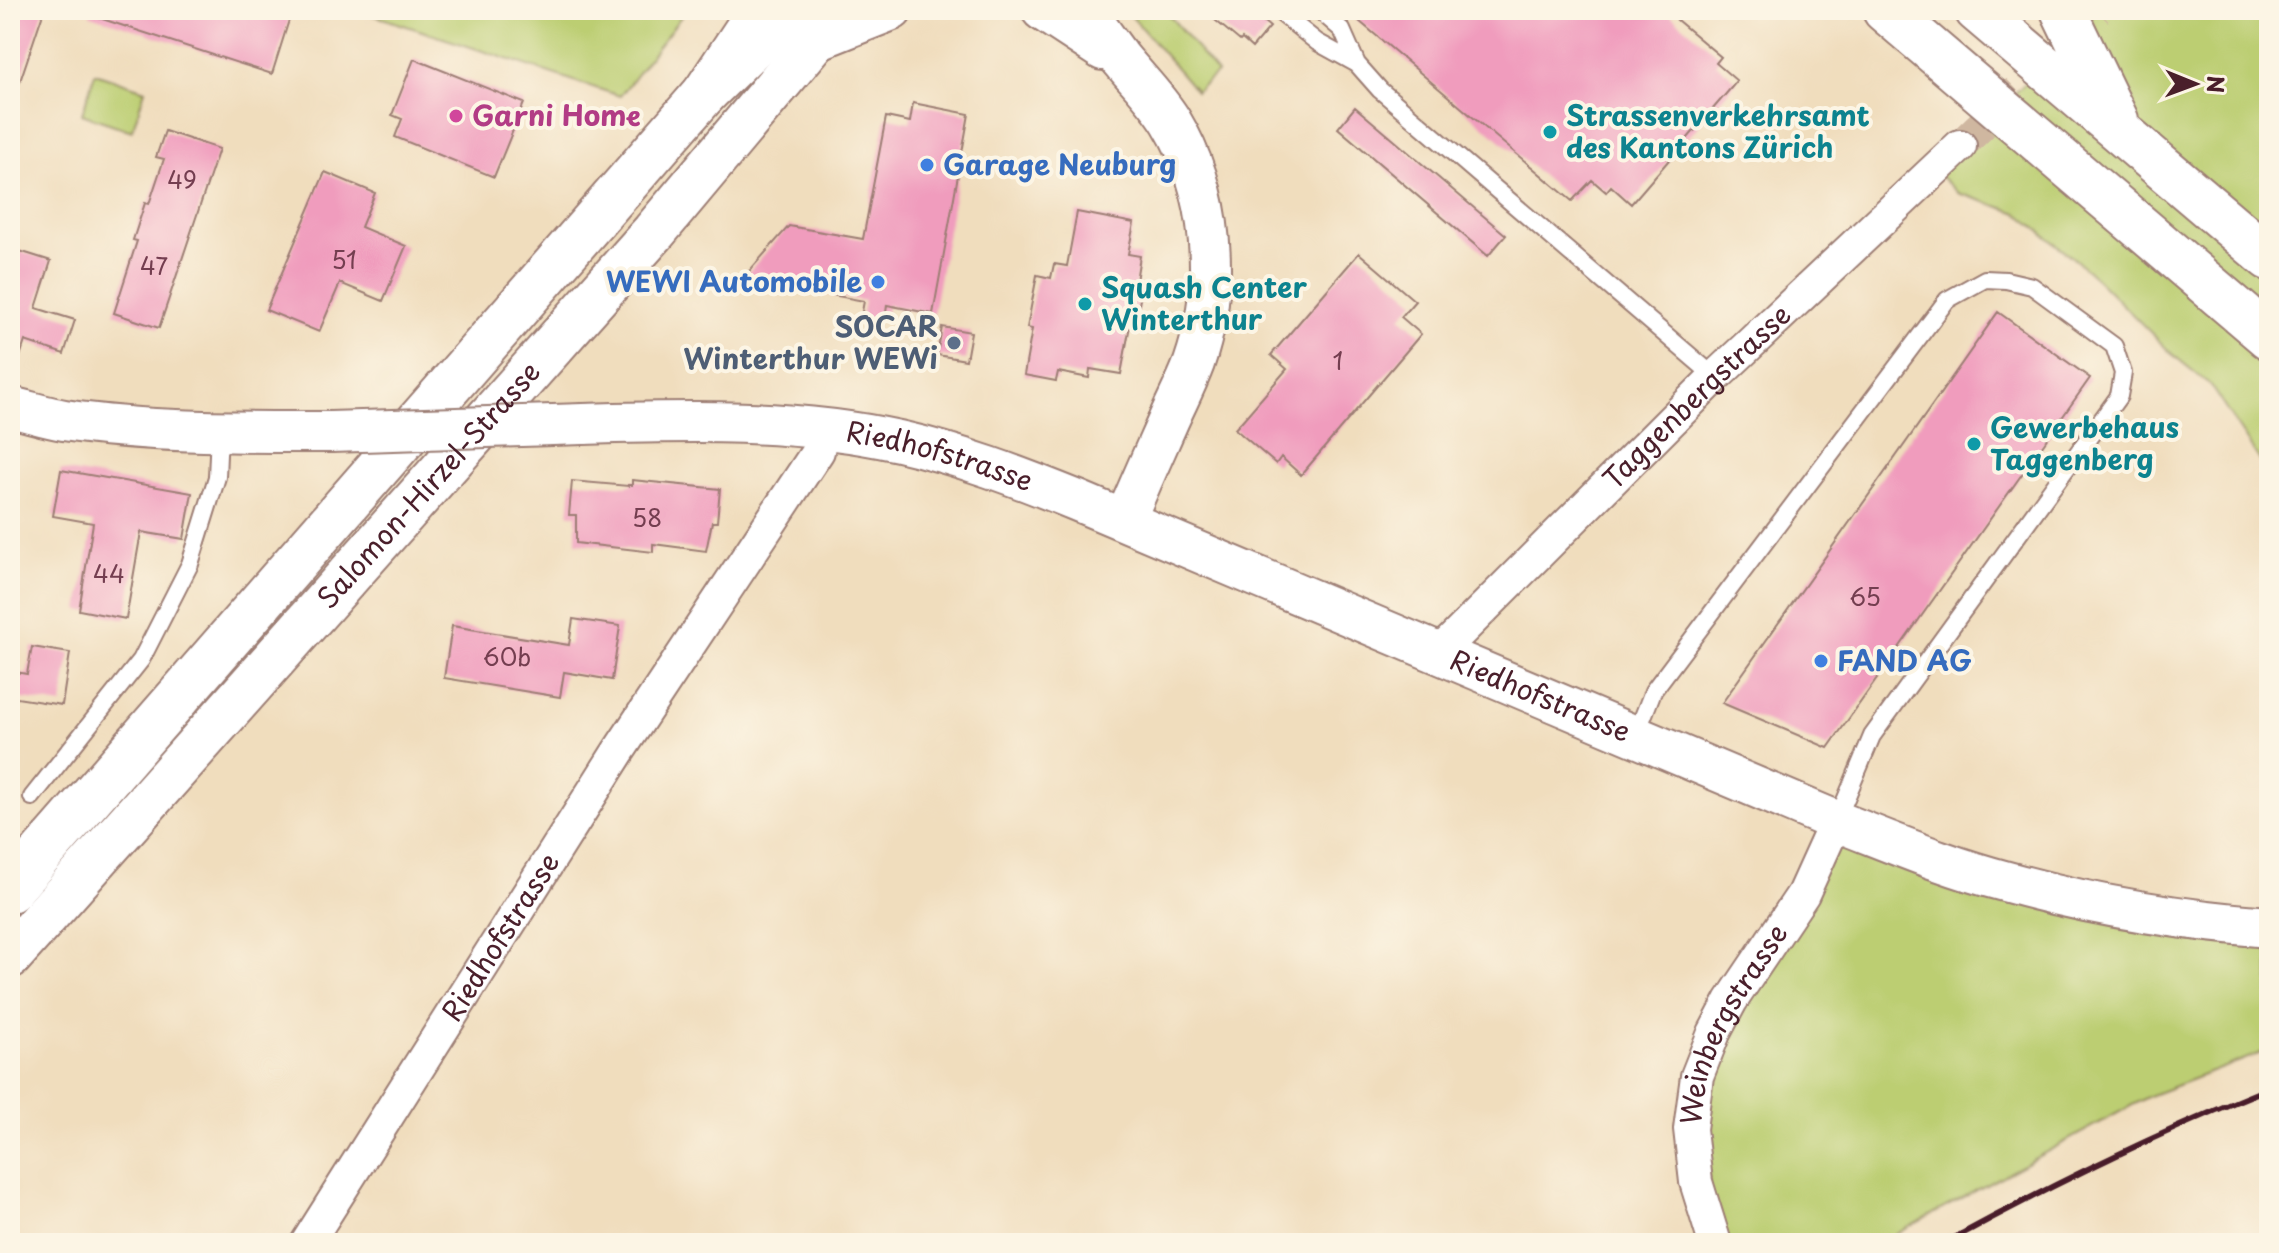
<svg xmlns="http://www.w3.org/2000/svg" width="2279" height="1253" font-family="'Playpen Sans',sans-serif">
	<rect width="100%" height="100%" fill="#fcf5e5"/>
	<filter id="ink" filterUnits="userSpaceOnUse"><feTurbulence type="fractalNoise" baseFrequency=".0125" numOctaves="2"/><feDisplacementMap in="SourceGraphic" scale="16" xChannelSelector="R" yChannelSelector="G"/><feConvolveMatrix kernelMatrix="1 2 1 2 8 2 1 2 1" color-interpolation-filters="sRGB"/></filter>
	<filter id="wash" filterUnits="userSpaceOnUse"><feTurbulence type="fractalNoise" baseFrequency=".006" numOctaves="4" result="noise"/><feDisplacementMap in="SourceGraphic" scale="32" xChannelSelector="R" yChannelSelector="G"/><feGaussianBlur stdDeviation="1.8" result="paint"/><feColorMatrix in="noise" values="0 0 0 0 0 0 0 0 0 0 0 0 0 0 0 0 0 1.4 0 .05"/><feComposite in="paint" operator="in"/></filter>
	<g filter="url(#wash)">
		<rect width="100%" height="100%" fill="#f0ddbd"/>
		<path fill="#bcce72" stroke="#83764e" stroke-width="2" d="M 358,10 L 686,10 L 620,96 Z
			M 1126,10 L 1165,10 L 1217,73 L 1196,91 Z
			M 2097,10 L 2269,10 L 2269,474 L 2209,384 L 2172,354 L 2089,271 L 2018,213 L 1958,193 L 1935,171 L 2047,62 Z
			M 95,73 L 145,90 L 132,131 L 82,114 Z
			M 1836,821 L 2149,932 L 2269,947 L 2269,1050 L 2149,1096 L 1880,1243 L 1715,1243 L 1697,1076 Z"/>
		<g id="blocks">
			<path fill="#f09cbd" d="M 10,10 L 44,10 L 15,96 L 10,96 Z
				M 91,10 L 259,10 L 289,20 L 272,74 L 90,15 Z
				M 1203,10 L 1250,10 L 1270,27 L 1252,48 L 1242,39 L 1240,41 Z
				M 1346,10 L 1665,10 L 1721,57 L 1716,63 L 1737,81 L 1631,204 L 1611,186 L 1606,192 L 1592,180 L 1572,201 Z
				M 414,59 L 524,103 L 494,177 L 395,137 L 402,119 L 392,115 Z
				M 913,103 L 969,114 L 933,314 L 887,305 L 885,321 L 861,317 L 864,301 L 743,278 L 789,226 L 863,239 L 886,117 L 910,122 Z
				M 1355,107 L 1506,235 L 1488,256 L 1338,128 Z
				M 165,131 L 219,149 L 159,328 L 114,313 L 137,241 L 133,240 L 145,203 L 149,204 L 164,159 L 156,157 Z
				M 325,172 L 375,193 L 361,227 L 406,246 L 383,301 L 340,283 L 319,332 L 266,310 Z
				M 1077,212 L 1134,223 L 1128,254 L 1140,256 L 1135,287 L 1142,288 L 1136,321 L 1131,320 L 1121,374 L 1090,369 L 1089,378 L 1058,372 L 1056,381 L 1024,375 L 1032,329 L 1027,328 L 1037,275 L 1051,278 L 1054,264 L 1067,266 Z
				M 10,248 L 51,261 L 36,308 L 75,320 L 64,354 L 25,341 L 15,372 L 10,371 Z
				M 1359,253 L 1415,301 L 1401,317 L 1421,334 L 1301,475 L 1281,457 L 1276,464 L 1235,429 L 1287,369 L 1271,355 Z
				M 1998,312 L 2090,378 L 1828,748 L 1722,703 Z
				M 942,327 L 971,332 L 966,360 L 937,355 Z
				M 61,470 L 192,493 L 184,539 L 141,532 L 126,619 L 79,610 L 93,523 L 53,516 Z
				M 632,480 L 720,489 L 717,522 L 712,522 L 706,551 L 653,544 L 653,552 L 576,543 L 576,515 L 569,515 L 572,481 L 628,486 L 628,485 L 632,485 Z
				M 573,619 L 620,626 L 612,680 L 564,672 L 560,697 L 444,678 L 452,626 L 569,645 Z
				M 32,647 L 70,653 L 62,705 L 10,697 L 10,671 L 27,674 Z"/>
		</g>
	</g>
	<g filter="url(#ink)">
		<use href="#blocks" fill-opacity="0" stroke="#9d7e74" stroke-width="2"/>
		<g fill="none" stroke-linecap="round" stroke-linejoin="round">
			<path stroke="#cfb7a0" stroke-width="32" stroke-dasharray="32 16" stroke-linecap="butt" d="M 1960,146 L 2047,62 L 2097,10"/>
			<g stroke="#9d7e74" stroke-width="20">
				<path id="service" d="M 1277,10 L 1317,42 L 1357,64 L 1380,90 L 1715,377
					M 1319,10 L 1342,30 L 1357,64
					M 1636,735 L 1653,691 L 1947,300 L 1985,279 L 2006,280 L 2032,286 L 2114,346 L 2123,373 L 2119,396 L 1872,736 L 1837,820
					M 32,797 L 141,660 L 190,564 L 217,477 L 219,432"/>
			</g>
			<g stroke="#9d7e74" stroke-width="36">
				<g id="minor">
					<path id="s1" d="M 1440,652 L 1715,377 L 1960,146"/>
					<path id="s2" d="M 307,1243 L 618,752 L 818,451 L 822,429"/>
					<path id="s3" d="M 1715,1243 L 1696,1182 L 1690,1129 L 1697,1076 L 1714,1033 L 1731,1001 L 1803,894 L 1836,821"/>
				</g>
			</g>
			<g stroke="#9d7e74" stroke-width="44">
				<g id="tertiary">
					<path d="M 1042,10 L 1103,50"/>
					<path d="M 1084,10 C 1099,27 1110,47 1125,64 C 1141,83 1158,100 1171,121 C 1214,192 1221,285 1194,363 C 1187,382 1177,401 1169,419 C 1154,453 1139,486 1125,520"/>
					<path d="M 814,41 L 892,10"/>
					<path d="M 10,407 C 28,411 46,417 64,420 C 152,433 242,432 330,432"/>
					<path id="s4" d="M 583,424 C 688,421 795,418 899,441 C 961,455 1019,477 1078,501 L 1836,821 C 1891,842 1946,866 2004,881 C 2090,905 2180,920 2269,927"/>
				</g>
			</g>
			<g stroke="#9d7e74" stroke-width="48">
				<g id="primary">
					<path d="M 10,890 L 705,93 L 790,10"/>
					<path id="s5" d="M 10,956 L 654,232 L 814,41 L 843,10"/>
				</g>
			</g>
			<g stroke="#9d7e74" stroke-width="48">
				<path id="motorway" d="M 1885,10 L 2269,337
					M 1977,10 L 2269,258
					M 2063,10 L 2116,120
					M 705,93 L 760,10"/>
			</g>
			<use href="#service" stroke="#fff" stroke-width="16"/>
			<use href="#minor" stroke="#fff" stroke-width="32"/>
			<use href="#tertiary" stroke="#fff" stroke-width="40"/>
			<use href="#primary" stroke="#fff" stroke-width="44"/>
			<use href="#motorway" stroke="#fff" stroke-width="44"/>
			<path stroke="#4a1f2b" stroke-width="6" d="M 1945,1243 C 2051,1185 2158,1133 2269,1088"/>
			<g stroke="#9d7e74" stroke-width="44" stroke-linecap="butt">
				<path id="tertiary-bridge" d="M 330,432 L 583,424"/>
			</g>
			<use href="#tertiary-bridge" stroke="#fff" stroke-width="40"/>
		</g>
	</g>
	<circle fill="#d1479c" stroke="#fcf5e5" stroke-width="3" cx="456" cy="116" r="8"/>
	<g fill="#0f9aa8" stroke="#fcf5e5" stroke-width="3">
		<circle cx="1550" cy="132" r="8"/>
		<circle cx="1085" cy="304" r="8"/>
		<circle cx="1974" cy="444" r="8"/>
	</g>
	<g fill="#3f7fe0" stroke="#fcf5e5" stroke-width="3">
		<circle cx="927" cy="165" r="8"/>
		<circle cx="878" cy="282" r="8"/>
		<circle cx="1821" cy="661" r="8"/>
	</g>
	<circle fill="#5c6f8a" stroke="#fcf5e5" stroke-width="3" cx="954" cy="343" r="8"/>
	<g text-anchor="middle" stroke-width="8" stroke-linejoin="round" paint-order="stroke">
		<g font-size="24" fill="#743e50">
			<text x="182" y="189">49</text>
			<text x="344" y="269">51</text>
			<text x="154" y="275">47</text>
			<text x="1338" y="370">1</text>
			<text x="647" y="527">58</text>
			<text x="109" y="583">44</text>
			<text x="1865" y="606">65</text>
			<text x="507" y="666">60b</text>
		</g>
		<g font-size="28" font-weight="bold" fill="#b23c85" stroke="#fcf5e5" text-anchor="start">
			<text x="472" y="126">Garni Home</text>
		</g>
		<g font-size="28" font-weight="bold" fill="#0d838f" stroke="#fcf5e5" text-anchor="start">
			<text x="1566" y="126">Strassenverkehrsamt<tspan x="1566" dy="32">des Kantons Zürich</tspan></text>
			<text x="1101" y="298">Squash Center<tspan x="1101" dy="32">Winterthur</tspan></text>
			<text x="1990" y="438">Gewerbehaus<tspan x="1990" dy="32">Taggenberg</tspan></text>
		</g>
		<g font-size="28" font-weight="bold" fill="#366cbe" stroke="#fcf5e5" text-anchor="start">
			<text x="943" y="175">Garage Neuburg</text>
			<text x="862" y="292" text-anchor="end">WEWI Automobile</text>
			<text x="1837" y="671">FAND AG</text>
		</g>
		<g font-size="28" font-weight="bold" fill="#4e5e75" stroke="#fcf5e5" text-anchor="end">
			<text x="938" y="337">SOCAR<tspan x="938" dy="32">Winterthur WEWi</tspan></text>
		</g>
		<g font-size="28" fill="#4a1f2b" stroke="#fcf5e5">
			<text dy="10" stroke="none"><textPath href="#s1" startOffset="362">Taggenbergstrasse</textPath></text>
			<text dy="10" stroke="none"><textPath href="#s4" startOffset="360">Riedhofstrasse</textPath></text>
			<text dy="10" stroke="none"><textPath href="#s5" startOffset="630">Salomon-Hirzel-Strasse</textPath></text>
			<text dy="10" stroke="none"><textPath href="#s4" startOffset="1008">Riedhofstrasse</textPath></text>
			<text dy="10" stroke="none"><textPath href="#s2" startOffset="362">Riedhofstrasse</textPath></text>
			<text dy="10" stroke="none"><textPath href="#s3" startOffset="232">Weinbergstrasse</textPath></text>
		</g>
	</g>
	<rect width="2279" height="1253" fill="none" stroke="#fcf5e5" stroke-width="40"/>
	<g transform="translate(2195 84) rotate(91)" stroke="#fcf5e5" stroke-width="6" paint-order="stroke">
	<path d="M0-6L14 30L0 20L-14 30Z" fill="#4a1f2b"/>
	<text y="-12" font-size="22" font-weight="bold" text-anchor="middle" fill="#4a1f2b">N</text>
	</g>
</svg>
